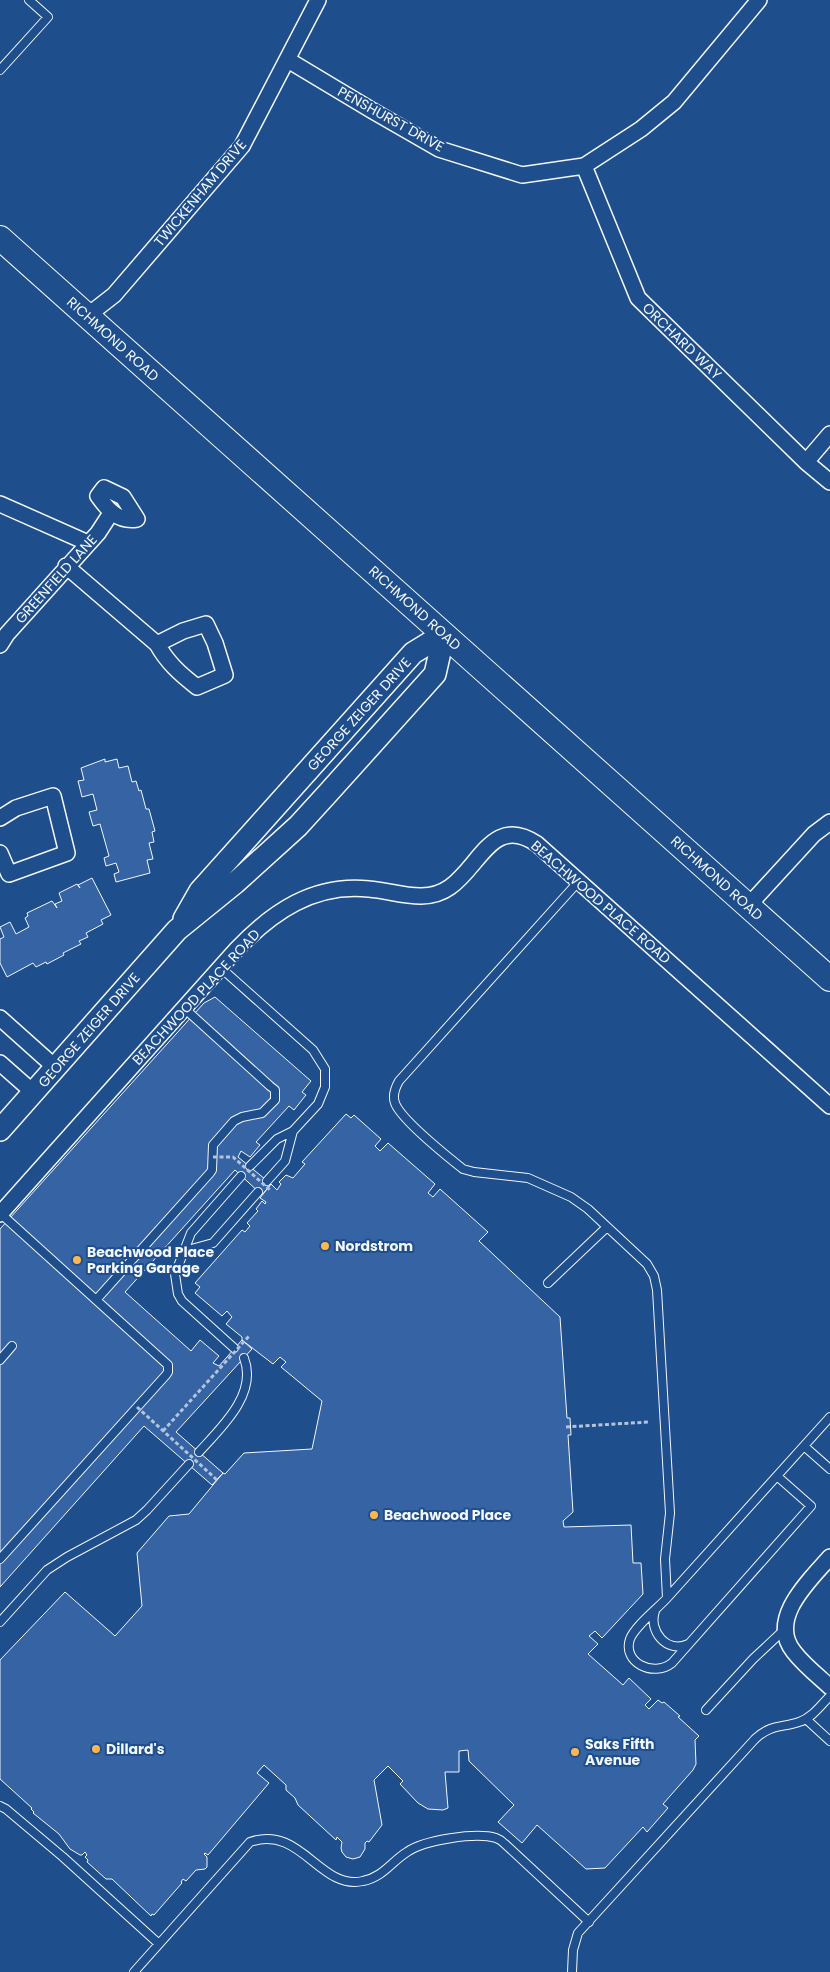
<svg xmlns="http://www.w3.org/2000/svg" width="830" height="1972" font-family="Poppins,sans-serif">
	<rect width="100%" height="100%" fill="#1f4e8c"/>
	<path fill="#3563a3" stroke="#f2f6ff" d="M 105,759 L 105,762 L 117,759 L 119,768 L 128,766 L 132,782 L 136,781 L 139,791 L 141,790 L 146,809 L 149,809 L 155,831 L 152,832 L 154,842 L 149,843 L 153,859 L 147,860 L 150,873 L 116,882 L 114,874 L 119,872 L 116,863 L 106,866 L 104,858 L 109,856 L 100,824 L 93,826 L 89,812 L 97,810 L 93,794 L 82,797 L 78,781 L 84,780 L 81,768 Z
		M 92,878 L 111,915 L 101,920 L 103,924 L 86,933 L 88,937 L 79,941 L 81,944 L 63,953 L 64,955 L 47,964 L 46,962 L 36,967 L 33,963 L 7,977 L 0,963 L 0,939 L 4,937 L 0,927 L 10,922 L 16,934 L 29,927 L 25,918 L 28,916 L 27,913 L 52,901 L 57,908 L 55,904 L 62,901 L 59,893 L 77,884 L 80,888 L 78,885 Z
		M 215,997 L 311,1081 L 302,1092 L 306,1095 L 294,1110 L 289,1106 L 256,1142 L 260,1145 L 250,1157 L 241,1151 L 238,1157 L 271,1184 L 262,1195 L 235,1170 L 125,1292 L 191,1351 L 200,1340 L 219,1356 L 213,1363 L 219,1366 L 242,1340 L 252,1349 L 176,1432 L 223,1473 L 212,1485 L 144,1426 L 0,1587 L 0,1229 L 204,1003 Z
		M 346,1114 L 351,1118 L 354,1115 L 381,1139 L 375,1146 L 380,1151 L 388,1143 L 435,1184 L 428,1193 L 433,1197 L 440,1189 L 488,1232 L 479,1241 L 560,1317 L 567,1418 L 570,1418 L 571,1435 L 568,1435 L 573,1512 L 563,1521 L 564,1527 L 631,1525 L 633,1563 L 641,1563 L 643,1594 L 602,1638 L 595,1631 L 589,1636 L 598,1644 L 588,1654 L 623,1685 L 629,1678 L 651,1699 L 645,1705 L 649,1709 L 658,1700 L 662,1703 L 664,1702 L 680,1716 L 678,1717 L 699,1736 L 695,1740 L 696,1764 L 693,1770 L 663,1804 L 668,1808 L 647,1832 L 643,1827 L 605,1868 L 586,1869 L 537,1825 L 522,1843 L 498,1822 L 514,1805 L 469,1761 L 468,1750 L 459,1751 L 459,1772 L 445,1772 L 448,1808 L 443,1810 L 428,1809 L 418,1803 L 400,1784 L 403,1781 L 388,1766 L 374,1780 L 382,1825 L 369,1842 L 367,1841 L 365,1843 L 365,1849 L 360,1857 L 353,1859 L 346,1857 L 342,1852 L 341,1848 L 342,1842 L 337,1837 L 336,1840 L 298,1805 L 295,1798 L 286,1790 L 286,1785 L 264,1765 L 257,1773 L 269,1783 L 208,1855 L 205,1853 L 204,1854 L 207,1857 L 207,1867 L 205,1869 L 196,1870 L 186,1881 L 183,1879 L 181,1882 L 182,1883 L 154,1915 L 152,1914 L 151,1916 L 112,1879 L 106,1879 L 87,1862 L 88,1860 L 85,1857 L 87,1855 L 85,1852 L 82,1855 L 80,1855 L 70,1849 L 59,1834 L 33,1813 L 34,1812 L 31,1809 L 32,1808 L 0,1779 L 0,1660 L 65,1592 L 115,1636 L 142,1606 L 137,1553 L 169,1516 L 189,1514 L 223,1473 L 225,1474 L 244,1453 L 312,1449 L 322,1401 L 281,1367 L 286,1362 L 280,1357 L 273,1364 L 242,1340 L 242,1337 L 226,1324 L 232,1317 L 227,1311 L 222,1316 L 195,1293 L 200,1287 L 195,1283 L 242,1230 L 245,1232 L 250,1226 L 247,1223 L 258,1211 L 256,1209 L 262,1201 L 265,1204 L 266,1202 L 260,1198 L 271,1184 L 277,1190 L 281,1184 L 279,1182 L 286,1175 L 293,1178 L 305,1164 L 302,1162 Z"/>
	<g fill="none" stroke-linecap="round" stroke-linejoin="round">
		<g stroke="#f2f6ff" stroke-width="10">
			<path id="lane" d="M 0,70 L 48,17 L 29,0
				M 579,881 L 399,1081 C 395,1088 392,1095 395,1103 C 401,1120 448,1157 463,1169 L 474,1172 L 528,1178 L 571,1197 L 588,1209 L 647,1264 L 654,1276 L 657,1290 L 670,1513 L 665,1559 L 667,1598 L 830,1417
				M 221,968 L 313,1050 L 325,1069 L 325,1087 L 318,1104 L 293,1131 L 277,1139 L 250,1166
				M 267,1181 L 285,1161 L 293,1131
				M 184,1251 L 213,1243 L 258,1192
				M 548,1283 L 607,1227
				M 96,1300 L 210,1173 L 212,1170 L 213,1145 L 234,1121 L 242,1117 L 262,1113 L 275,1100 L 275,1090 L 270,1086 L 184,1008
				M 234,1348 L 182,1301 L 178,1294 L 175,1274 L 191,1233 L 241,1176
				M 0,1360 L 12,1346
				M 804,1446 L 830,1469
				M 199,1452 C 221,1428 258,1394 244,1358
				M 0,1559 L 166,1375 L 168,1372 L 168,1365 L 0,1213
				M 667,1598 C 657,1609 635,1626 630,1639 C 622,1662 653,1678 672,1663 L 811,1506 L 777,1476
				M 655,1611 C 648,1631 667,1654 688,1644
				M 0,1622 L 47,1570 L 67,1557 L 136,1520 L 147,1510 L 189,1464
				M 706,1710 L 753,1659 L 785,1629
				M 806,1719 L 830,1741
				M 0,1806 L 6,1809 L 63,1857 L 159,1944
				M 134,1972 L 250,1842 C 301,1824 320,1891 363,1881 C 383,1877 391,1862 407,1852 C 424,1840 476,1832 496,1838 C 499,1839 502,1841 505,1844 L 589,1922
				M 572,1972 L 573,1950 L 578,1933 L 755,1739 C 771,1724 781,1728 799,1722 C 812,1718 821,1705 830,1696"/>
		</g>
		<g stroke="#f2f6ff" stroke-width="18">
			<path id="street" d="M 288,60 L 373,111 L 439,149 L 522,175 L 584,166 L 641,129 L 674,102 L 759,0
				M 584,166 L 638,298 L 806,462 L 830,482
				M 87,316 L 114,295 L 242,146 L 318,0
				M 806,462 L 830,434
				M 104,488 L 123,497 L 137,519 C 118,522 108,510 98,496 Z
				M 0,504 L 88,543
				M 66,566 L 157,644
				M 206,624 L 215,643 L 225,675 L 197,687 C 180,674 167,662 157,644 L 183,631 Z
				M 0,645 L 7,634 L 98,533 L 111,513
				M 0,818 L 16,808 L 53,796 L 67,853 L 9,874 L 0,853
				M 748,906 L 814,834 L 830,822
				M 0,1018 L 56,1068
				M 0,1063 L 34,1093
				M 0,1214 L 236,950 C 272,912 314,883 369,889 C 396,891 425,905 450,887 C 480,866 493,814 537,844 L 830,1106
				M 830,1557 C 810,1580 767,1619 794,1652 C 804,1665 818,1676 830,1687"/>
		</g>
		<g stroke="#f2f6ff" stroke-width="24">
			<path id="secondary" d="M 184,919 L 200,891 L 413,653 L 444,634
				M 0,1130 L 177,930 L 235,883 L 298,826 L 329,792 L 435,674 L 444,634"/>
		</g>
		<g stroke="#f2f6ff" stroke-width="26">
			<path id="primary" d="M 0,238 L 830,979"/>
		</g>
		<path stroke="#b3c4dc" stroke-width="3" stroke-dasharray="4 2.5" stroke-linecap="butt" d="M 566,1427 L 648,1422"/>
		<use href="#lane" stroke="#1f4e8c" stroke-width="8"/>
		<use href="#street" stroke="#1f4e8c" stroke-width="15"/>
		<use href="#secondary" stroke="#1f4e8c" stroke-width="21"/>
		<use href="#primary" stroke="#1f4e8c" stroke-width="24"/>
		<path stroke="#b3c4dc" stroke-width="3" stroke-dasharray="4 2.5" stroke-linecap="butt" d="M 213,1157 L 233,1157 L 270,1190
			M 137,1407 L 217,1480
			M 163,1431 L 250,1335"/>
	</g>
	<g fill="#ffb74d" stroke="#1f4e8c" stroke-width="2">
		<circle cx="325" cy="1246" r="5"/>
		<circle cx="77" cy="1260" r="5"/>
		<circle cx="374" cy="1515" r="5"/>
		<circle cx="96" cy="1749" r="5"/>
		<circle cx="575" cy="1752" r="5"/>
	</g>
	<g text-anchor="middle" stroke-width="4" stroke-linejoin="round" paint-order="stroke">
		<g font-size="14" fill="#f2f6ff" stroke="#1f4e8c">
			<text transform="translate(391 119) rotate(29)" y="5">PENSHURST DRIVE</text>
			<text transform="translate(200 193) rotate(-50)" y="5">TWICKENHAM DRIVE</text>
			<text transform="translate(113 339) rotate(42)" y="5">RICHMOND ROAD</text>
			<text transform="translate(682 341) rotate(44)" y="5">ORCHARD WAY</text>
			<text transform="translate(56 579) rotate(-48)" y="5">GREENFIELD LANE</text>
			<text transform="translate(415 608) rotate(42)" y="5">RICHMOND ROAD</text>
			<text transform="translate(359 714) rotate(-48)" y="5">GEORGE ZEIGER DRIVE</text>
			<text transform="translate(717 878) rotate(42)" y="5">RICHMOND ROAD</text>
			<text transform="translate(601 902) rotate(41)" y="5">BEACHWOOD PLACE ROAD</text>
			<text transform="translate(196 997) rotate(-47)" y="5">BEACHWOOD PLACE ROAD</text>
			<text transform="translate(89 1030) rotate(-49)" y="5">GEORGE ZEIGER DRIVE</text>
		</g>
		<g font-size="14" font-weight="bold" fill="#f2f6ff" stroke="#1f4e8c" text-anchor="start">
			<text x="335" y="1251">Nordstrom</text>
			<text x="87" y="1257">Beachwood Place<tspan x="87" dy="16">Parking Garage</tspan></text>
			<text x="384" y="1520">Beachwood Place</text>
			<text x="585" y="1749">Saks Fifth<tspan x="585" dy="16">Avenue</tspan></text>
			<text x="106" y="1754">Dillard's</text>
		</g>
	</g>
</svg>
